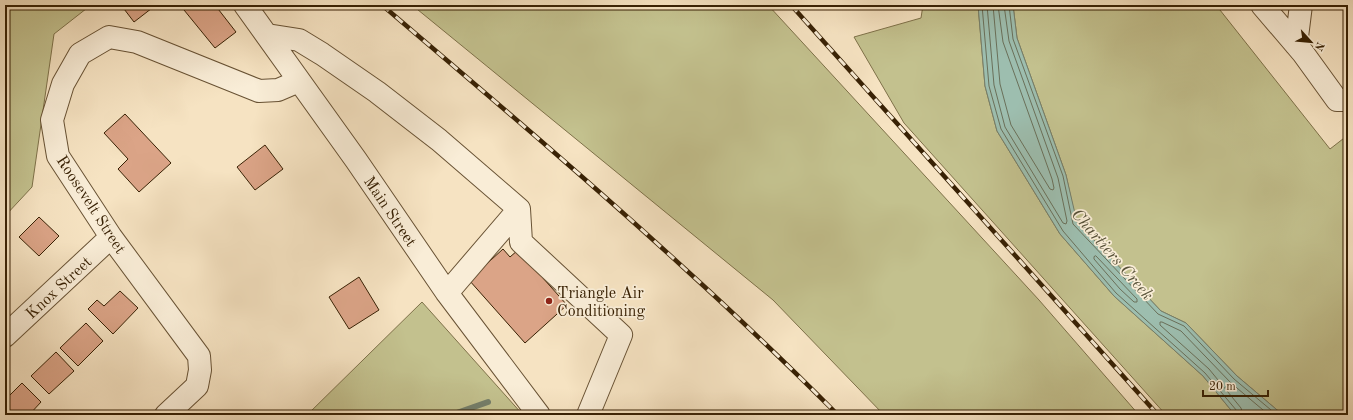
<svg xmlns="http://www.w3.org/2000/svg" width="1353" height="420" font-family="'Old Standard TT',serif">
	<rect width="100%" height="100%" fill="#f6e3c2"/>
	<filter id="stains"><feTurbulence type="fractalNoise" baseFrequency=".005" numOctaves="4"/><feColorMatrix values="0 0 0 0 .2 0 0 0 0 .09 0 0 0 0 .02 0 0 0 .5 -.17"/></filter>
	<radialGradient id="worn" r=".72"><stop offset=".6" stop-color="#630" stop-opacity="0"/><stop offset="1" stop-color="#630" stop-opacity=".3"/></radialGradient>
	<path fill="#c3c18e" stroke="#7e7149" d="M 5,5 L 91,5 L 54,34 L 32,187 L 5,216 Z
		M 412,5 L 768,5 L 1039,300 L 1139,415 L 884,415 L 773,300 Z
		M 923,5 L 978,5 L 985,86 L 997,131 L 1060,234 L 1114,296 L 1203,376 L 1235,415 L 1166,415 L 904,123 L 854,37 L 921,18 Z
		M 1013,5 L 1216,5 L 1330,149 L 1348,135 L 1348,415 L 1283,415 L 1237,376 L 1186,323 L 1161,311 L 1076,222 L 1066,175 L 1017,38 Z
		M 422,302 L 523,415 L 307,415 Z"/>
	<path fill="#9dbeaf" stroke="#757f6b" d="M 978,5 L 1013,5 L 1017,38 L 1066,175 L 1077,222 L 1161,311 L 1186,323 L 1237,376 L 1283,415 L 1235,415 L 1203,376 L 1114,296 L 1060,234 L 997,131 L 985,86 Z"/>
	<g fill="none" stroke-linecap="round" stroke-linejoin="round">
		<path stroke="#6a705a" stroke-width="1" d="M 982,5 L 989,86 L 1001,129 L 1063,231 L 1116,293 L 1205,373 L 1237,411 L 1238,415
			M 987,5 L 994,85 L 1005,127 L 1063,223 L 1066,224 L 1067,221 L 1058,178 L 1009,41 L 1004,5
			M 993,5 L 1000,84 L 1011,125 L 1050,189 L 1053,190 L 1054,188 L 1052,179 L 1003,42 L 998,5
			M 1009,5 L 1013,39 L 1063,176 L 1073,224 L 1158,314 L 1184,326 L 1234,379 L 1277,415
			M 1096,256 L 1137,299 L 1137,302 L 1134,302 L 1120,289 L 1094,259 L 1094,257 Z
			M 1243,415 L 1241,408 L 1209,369 L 1160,325 L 1160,322 L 1162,322 L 1181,331 L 1231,383 L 1269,415"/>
		<path stroke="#757f6b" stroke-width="6" d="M 451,415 L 488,402"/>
	</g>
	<path fill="#dba487" stroke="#382104" d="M 121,5 L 156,5 L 134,22 Z
		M 190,5 L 215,5 L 236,32 L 215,48 L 184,10 Z
		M 125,114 L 171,163 L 139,192 L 118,169 L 128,159 L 104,133 Z
		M 265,145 L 283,169 L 255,190 L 237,167 Z
		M 39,217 L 59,236 L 39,256 L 19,237 Z
		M 503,249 L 510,257 L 518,250 L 567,305 L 525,343 L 469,280 Z
		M 359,277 L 379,310 L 349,329 L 329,297 Z
		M 120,291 L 138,308 L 113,334 L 88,309 L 97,300 L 104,306 Z
		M 86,323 L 103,341 L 78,366 L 60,348 Z
		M 56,352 L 74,371 L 49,394 L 31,376 Z
		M 22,383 L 41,402 L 29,415 L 14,415 L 5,406 L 5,400 Z"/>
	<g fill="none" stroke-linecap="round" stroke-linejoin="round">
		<g stroke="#685234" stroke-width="24">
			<path id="minor" d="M 245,5 L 356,160 L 447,293 L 539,415
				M 1262,5 L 1303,53 L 1337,100 L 1348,100
				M 267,35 L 299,40 L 322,54 L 377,92 L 439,140 L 519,209 L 521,242 L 621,335 L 588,415
				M 1296,45 L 1301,5
				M 447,293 L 519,209
				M 5,336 L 111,237
				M 166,415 L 197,386 L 200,370 L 199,356 L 111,237 L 58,156 L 52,120 L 63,84 L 80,54 L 109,37 L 137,42 L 259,91 L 278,90 L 299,81"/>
		</g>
		<use href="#minor" stroke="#f9edd7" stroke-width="22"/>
		<g stroke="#382104" stroke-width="4.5">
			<path id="rail" d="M 382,5 C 484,92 586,178 684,268 C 737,316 788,365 838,415
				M 791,5 L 1158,415"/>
		</g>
		<use href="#rail" stroke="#f9edd7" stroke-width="3" stroke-dasharray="9" stroke-linecap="butt"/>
	</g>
	<circle fill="#8f2418" stroke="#f9edd7" stroke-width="1.5" cx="549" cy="301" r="4"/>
	<g text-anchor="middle" stroke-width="3.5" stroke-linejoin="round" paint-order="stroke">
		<g font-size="16" fill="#382104" stroke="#f9edd7">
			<text transform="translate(92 204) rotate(57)" y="6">Roosevelt Street</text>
			<text transform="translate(391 211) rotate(56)" y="6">Main Street</text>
			<text transform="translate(58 287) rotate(-43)" y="6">Knox Street</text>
		</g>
		<g font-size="16" fill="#382104" stroke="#f9edd7" text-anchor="start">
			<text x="557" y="298">Triangle Air<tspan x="557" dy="18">Conditioning</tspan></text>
		</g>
		<g font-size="17" font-style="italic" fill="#565037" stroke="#f9edd7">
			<text transform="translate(1113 254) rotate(49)" y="6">Chartiers Creek</text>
		</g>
	</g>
	<rect width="1353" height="420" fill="none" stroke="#f6e3c2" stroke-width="20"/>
	<rect x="6" y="6" width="1341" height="408" fill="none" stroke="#382104" stroke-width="2"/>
	<rect x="10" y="10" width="1333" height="400" fill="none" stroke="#382104"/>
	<g transform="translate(1311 42) rotate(117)" stroke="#f9edd7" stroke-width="3" paint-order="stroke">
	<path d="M0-3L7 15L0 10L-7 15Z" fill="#382104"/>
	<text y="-6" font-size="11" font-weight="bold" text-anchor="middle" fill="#382104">N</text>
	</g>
	<path d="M1203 390v6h65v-6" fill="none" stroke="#382104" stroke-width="2"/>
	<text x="1209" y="390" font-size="12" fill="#382104" stroke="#f9edd7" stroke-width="3" paint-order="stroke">20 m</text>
	<rect width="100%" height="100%" filter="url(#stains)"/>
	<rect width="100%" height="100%" fill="url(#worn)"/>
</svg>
